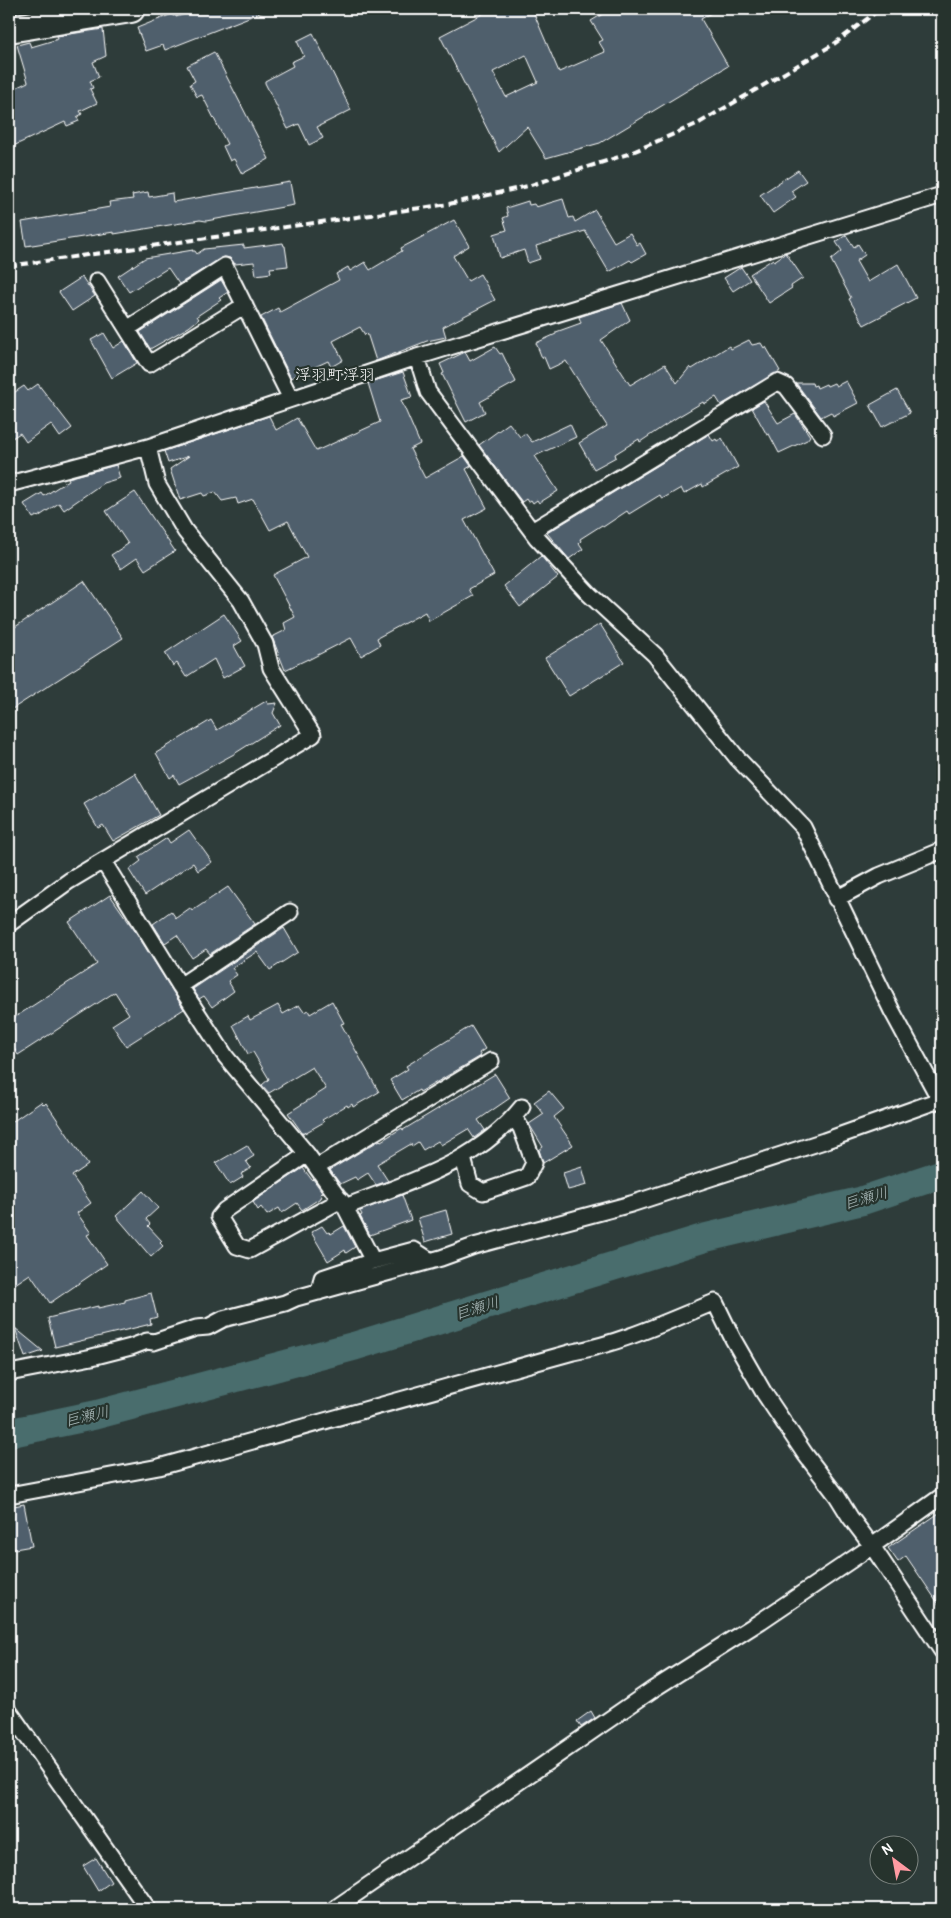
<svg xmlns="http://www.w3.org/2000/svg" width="951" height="1918" font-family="Pangolin,'Klee One',sans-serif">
	<rect width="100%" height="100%" fill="#2e3c3a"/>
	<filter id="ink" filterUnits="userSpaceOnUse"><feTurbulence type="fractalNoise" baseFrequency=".02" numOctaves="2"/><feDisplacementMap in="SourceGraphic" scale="10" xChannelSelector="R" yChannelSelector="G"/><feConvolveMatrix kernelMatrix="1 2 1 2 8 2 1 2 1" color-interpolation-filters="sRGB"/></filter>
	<g filter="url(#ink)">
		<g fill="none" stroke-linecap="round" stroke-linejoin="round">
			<path stroke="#486d6d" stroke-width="29" d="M 9,1433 L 95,1415 L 355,1346 L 704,1238 L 861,1201 L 942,1174"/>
		</g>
		<path fill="#505f6c" stroke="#fff" fill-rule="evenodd" d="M 201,9 L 267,10 L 165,50 L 163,45 L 146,51 L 137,28 L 172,14 L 173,16 L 176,15 L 176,17 Z
			M 492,9 L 532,9 L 559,72 L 605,52 L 599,42 L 603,40 L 591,21 L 611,9 L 621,9 L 625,14 L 634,9 L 718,9 L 701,19 L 728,66 L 600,143 L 546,158 L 527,127 L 499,152 L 440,36 ZM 526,55 L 538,82 L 506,97 L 493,72 Z
			M 103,29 L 106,56 L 93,62 L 99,77 L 90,81 L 93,88 L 90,89 L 97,103 L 80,111 L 82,114 L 77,117 L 79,121 L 67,126 L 65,122 L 9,148 L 9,91 L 28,82 L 17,45 L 29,42 L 31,47 L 58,39 L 57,36 Z
			M 313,33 L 351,110 L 317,127 L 323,138 L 309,145 L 299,124 L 288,129 L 265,83 L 265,81 L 293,66 L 291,62 L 304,56 L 297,41 Z
			M 214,52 L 269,159 L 242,174 L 234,159 L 230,161 L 223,146 L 227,144 L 202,95 L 197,97 L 190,84 L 195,81 L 187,66 Z
			M 798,170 L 806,181 L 791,191 L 796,197 L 773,213 L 760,195 Z
			M 290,182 L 294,205 L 206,221 L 200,220 L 114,234 L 114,232 L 26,246 L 22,222 L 110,207 L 109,202 L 133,199 L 132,195 L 148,192 L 149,197 L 172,193 L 173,202 Z
			M 563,199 L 569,218 L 573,217 L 575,222 L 595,210 L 614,242 L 630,233 L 637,245 L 640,243 L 646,254 L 632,262 L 630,260 L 609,272 L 585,231 L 536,246 L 540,259 L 528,263 L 524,250 L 500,258 L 494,234 L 507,230 L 503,218 L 508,216 L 506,208 L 528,201 L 529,205 L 534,204 L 536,207 Z
			M 454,220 L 469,246 L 453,256 L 468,281 L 480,274 L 495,300 L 443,327 L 446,337 L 427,341 L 376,361 L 367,333 L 365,335 L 360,327 L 333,341 L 343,360 L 331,367 L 328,361 L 291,378 L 261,317 L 278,308 L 280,312 L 339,280 L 336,274 L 348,267 L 350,271 L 365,262 L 370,270 L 402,251 L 401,248 Z
			M 846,235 L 854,247 L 858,244 L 865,255 L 856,261 L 868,282 L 898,264 L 916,298 L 864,325 L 849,299 L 851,298 L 831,260 L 842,251 L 836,242 Z
			M 283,243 L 284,246 L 285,246 L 288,266 L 270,268 L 271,273 L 256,275 L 254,262 L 235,264 L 230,258 L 224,257 L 179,284 L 168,268 L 129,292 L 118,276 L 145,258 L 193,250 L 192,251 L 195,251 L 197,254 L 204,249 L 244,245 L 244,248 Z
			M 786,253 L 803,278 L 791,286 L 792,288 L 769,303 L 750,274 L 773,259 L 774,261 Z
			M 741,267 L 750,280 L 733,291 L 724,278 Z
			M 82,277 L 95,296 L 72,311 L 59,292 Z
			M 221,280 L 228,292 L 219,298 L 221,300 L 197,316 L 199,319 L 189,327 L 150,349 L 140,332 Z
			M 622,303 L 630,320 L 601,340 L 630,385 L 665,364 L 677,383 L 690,367 L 692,369 L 729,346 L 731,349 L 749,340 L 752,345 L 761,343 L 764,348 L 766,347 L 780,371 L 721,405 L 716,397 L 704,404 L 703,402 L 676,418 L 640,442 L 639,439 L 615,454 L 616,457 L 594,469 L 579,443 L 607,426 L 566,361 L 549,369 L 544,357 L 542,358 L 536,343 L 556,334 L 556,332 L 581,323 L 579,317 Z
			M 104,333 L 113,348 L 124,341 L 137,363 L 112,378 L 91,340 Z
			M 495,347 L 500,354 L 502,353 L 516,382 L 480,402 L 485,412 L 466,422 L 442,374 L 444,373 L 440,364 L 465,352 L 470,361 Z
			M 403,372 L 412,397 L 401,400 L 420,444 L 410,449 L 425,478 L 464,456 L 471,466 L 466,469 L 487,508 L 464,520 L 494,575 L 469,589 L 473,596 L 429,621 L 425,612 L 377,638 L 380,645 L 361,656 L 351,638 L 308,660 L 308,659 L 285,670 L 272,637 L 286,630 L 284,623 L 295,617 L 273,575 L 307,557 L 288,521 L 270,530 L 253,499 L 238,504 L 236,498 L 222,501 L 215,492 L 204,496 L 202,493 L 180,500 L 170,469 L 189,456 L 168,463 L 164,451 L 269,416 L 276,430 L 297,418 L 316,451 L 380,422 L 368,383 Z
			M 846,381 L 858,403 L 833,416 L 831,412 L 821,417 L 796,383 L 812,383 L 813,386 L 816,385 L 817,388 L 826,384 L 827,386 L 834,383 L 836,386 Z
			M 38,384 L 72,428 L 60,437 L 51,424 L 26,442 L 20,433 L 9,440 L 9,396 L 24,386 L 28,391 Z
			M 897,390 L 910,413 L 882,427 L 870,405 Z
			M 764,401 L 778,423 L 795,414 L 810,436 L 807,440 L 779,453 L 769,434 L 767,435 L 752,408 Z
			M 509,423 L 520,437 L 525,433 L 532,442 L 570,424 L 576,437 L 535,456 L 558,491 L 539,503 L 537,500 L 533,503 L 531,500 L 528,502 L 526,499 L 522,502 L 479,445 Z
			M 709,434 L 713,441 L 716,439 L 717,441 L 722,438 L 738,467 L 703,487 L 702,484 L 684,494 L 681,488 L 662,499 L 660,495 L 629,514 L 627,511 L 603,527 L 602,525 L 580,539 L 581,541 L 579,543 L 583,549 L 569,559 L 547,533 Z
			M 116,465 L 120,478 L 103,483 L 64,510 L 59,503 L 38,517 L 37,516 L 33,518 L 24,504 L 42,493 L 44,496 L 69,480 L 68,478 Z
			M 135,492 L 175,551 L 145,570 L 137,558 L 121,569 L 111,555 L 128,544 L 106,511 Z
			M 541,556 L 558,577 L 520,607 L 504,586 Z
			M 84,581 L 123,638 L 9,711 L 9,631 Z
			M 224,614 L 242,641 L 234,646 L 245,666 L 223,678 L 214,659 L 186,677 L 177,663 L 173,666 L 165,653 Z
			M 600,624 L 624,662 L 569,696 L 545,658 Z
			M 266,701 L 268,704 L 277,703 L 273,713 L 280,725 L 234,754 L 179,784 L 174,775 L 170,778 L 156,753 L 211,720 L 217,730 Z
			M 135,773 L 159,815 L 113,841 L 103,825 L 98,828 L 84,804 Z
			M 189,830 L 212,862 L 198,871 L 193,863 L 145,895 L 129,870 L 141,861 L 138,857 L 167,838 L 170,843 Z
			M 228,887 L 255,924 L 210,954 L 206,949 L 192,958 L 177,935 L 165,943 L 153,924 L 171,911 L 176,918 L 190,908 L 192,911 Z
			M 110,895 L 137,934 L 184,1009 L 126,1046 L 112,1025 L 129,1014 L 115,992 L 18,1055 L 9,1040 L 9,1021 L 97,964 L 69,922 Z
			M 284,928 L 298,952 L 270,970 L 257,952 L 232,968 L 237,975 L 228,981 L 234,991 L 212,1007 L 204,996 L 199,999 L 193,989 Z
			M 332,1001 L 344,1023 L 341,1024 L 379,1092 L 353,1107 L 352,1104 L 348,1107 L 347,1105 L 322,1120 L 324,1122 L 303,1134 L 288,1113 L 326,1089 L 312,1067 L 269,1093 L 262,1085 L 269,1079 L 253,1052 L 248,1054 L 233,1025 L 248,1016 L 250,1020 L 278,1005 L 283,1014 L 299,1005 L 304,1012 L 308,1010 L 310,1014 Z
			M 471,1026 L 485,1049 L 479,1053 L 481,1056 L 420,1092 L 419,1090 L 402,1100 L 390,1080 L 408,1069 L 406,1066 Z
			M 495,1074 L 510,1098 L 478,1120 L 485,1130 L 474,1138 L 468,1129 L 441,1145 L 438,1141 L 423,1150 L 418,1142 L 412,1146 L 411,1144 L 377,1164 L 388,1181 L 376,1185 L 368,1173 L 357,1180 L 355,1177 L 340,1184 L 330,1170 L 380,1140 L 381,1141 L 402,1128 L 403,1130 Z
			M 549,1091 L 564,1109 L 554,1117 L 573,1145 L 543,1163 L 539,1150 L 543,1147 L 529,1124 L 544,1114 L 534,1102 Z
			M 41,1102 L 44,1105 L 46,1103 L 88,1165 L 72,1176 L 91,1203 L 77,1213 L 91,1233 L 87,1235 L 107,1264 L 50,1303 L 30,1274 L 9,1288 L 9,1124 Z
			M 247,1145 L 254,1156 L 246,1161 L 251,1168 L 241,1174 L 243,1177 L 230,1185 L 216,1163 Z
			M 582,1167 L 587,1185 L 568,1190 L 563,1173 Z
			M 303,1168 L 312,1180 L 313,1179 L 323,1193 L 320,1194 L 322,1197 L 302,1210 L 297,1203 L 282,1213 L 279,1208 L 267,1215 L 261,1207 L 258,1210 L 253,1202 Z
			M 143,1191 L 158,1208 L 146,1219 L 150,1224 L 148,1226 L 162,1241 L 160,1243 L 163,1246 L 151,1257 L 116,1216 Z
			M 402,1195 L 411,1220 L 370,1235 L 360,1216 L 362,1215 L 360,1211 Z
			M 446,1210 L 452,1234 L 425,1242 L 418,1218 Z
			M 322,1226 L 327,1233 L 329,1232 L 331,1234 L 344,1226 L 355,1247 L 346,1253 L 345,1250 L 328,1261 L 311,1232 Z
			M 151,1293 L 157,1317 L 150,1319 L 151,1324 L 55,1347 L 48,1318 L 98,1306 L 98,1308 L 125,1302 L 125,1300 Z
			M 15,1328 L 43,1351 L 25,1357 Z
			M 24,1504 L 32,1546 L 9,1550 L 9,1507 Z
			M 942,1511 L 942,1609 L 906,1556 L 898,1562 L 888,1548 Z
			M 591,1711 L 595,1718 L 581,1727 L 577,1721 Z
			M 96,1858 L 111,1882 L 98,1891 L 83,1866 Z"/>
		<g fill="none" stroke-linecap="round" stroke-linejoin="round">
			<g stroke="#fff" stroke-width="19">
				<path id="minor" d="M 97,281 L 149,364 L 245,305
					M 127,329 L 225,266 L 291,399
					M 417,357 L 428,392 L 537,538 L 589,594 L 655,655 L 738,759 L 803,827 L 892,1011 L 940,1100
					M 9,484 L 148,447 L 417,357 L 942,195
					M 532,531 L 777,382 L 786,386 L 823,435
					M 103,861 L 180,986 L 226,1057 L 307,1154 L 345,1207 L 373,1261 L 414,1250 L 431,1261
					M 836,899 L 879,876 L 942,850
					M 9,924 L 69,881 L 313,735 L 271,668 L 265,644 L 241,601 L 185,531 L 157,484 L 148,447
					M 180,986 L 290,912
					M 307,1154 L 225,1210 L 219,1217 L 237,1246 L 250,1250 L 341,1200
					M 463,1158 L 470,1184 L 483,1192 L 527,1177 L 534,1163 L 521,1128 L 514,1117
					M 317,1167 L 491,1061
					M 345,1207 C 411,1181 476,1164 522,1107
					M 319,1292 L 322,1278 L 373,1261
					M 9,1373 L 92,1357 L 131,1347 L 147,1341 L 154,1342 L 196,1328 L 208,1327 L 223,1319 L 285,1303 L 296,1298 L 441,1258 L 474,1246 L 631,1204 L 824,1141 L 942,1099
					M 9,1495 L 159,1467 L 573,1352 C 622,1343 668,1321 715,1302 L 733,1339 L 764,1393 L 805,1454 L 837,1496 L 850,1517 L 872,1546 L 942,1651
					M 9,1711 L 148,1909
					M 334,1909 L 652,1690 L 761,1621 L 872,1546 L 942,1496"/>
			</g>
			<g stroke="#fff" stroke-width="30">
				<path id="trunk" d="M 9,29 L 131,9"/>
			</g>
			<use href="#minor" stroke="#26332d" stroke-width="15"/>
			<use href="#trunk" stroke="#26332d" stroke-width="26"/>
			<path stroke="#fff" stroke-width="4" stroke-dasharray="8 4" stroke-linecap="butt" d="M 9,266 L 449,204 L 528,186 L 628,154 L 699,123 L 834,44 L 880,9"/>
		</g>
	</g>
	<g text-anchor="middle" stroke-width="4.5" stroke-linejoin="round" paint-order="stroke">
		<g font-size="15" font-style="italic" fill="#adbdbd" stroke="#26332d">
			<text transform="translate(866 1198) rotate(-16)" y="5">巨瀬川</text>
			<text transform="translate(477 1308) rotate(-17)" y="5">巨瀬川</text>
			<text transform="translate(87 1416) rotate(-13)" y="5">巨瀬川</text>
		</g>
		<g font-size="16" fill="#fff" stroke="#26332d">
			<text x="335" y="380">浮羽町浮羽</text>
		</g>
	</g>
	<rect width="951" height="1918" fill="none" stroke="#26332d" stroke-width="30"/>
	<rect x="15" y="15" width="921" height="1888" fill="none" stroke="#fff" stroke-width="2" filter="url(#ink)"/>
	<g transform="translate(894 1860) rotate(328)"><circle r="24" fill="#26332d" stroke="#7d8581"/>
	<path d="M0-4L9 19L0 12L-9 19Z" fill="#ff9aa2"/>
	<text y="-8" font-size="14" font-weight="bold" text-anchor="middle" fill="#ffffff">N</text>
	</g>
</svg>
